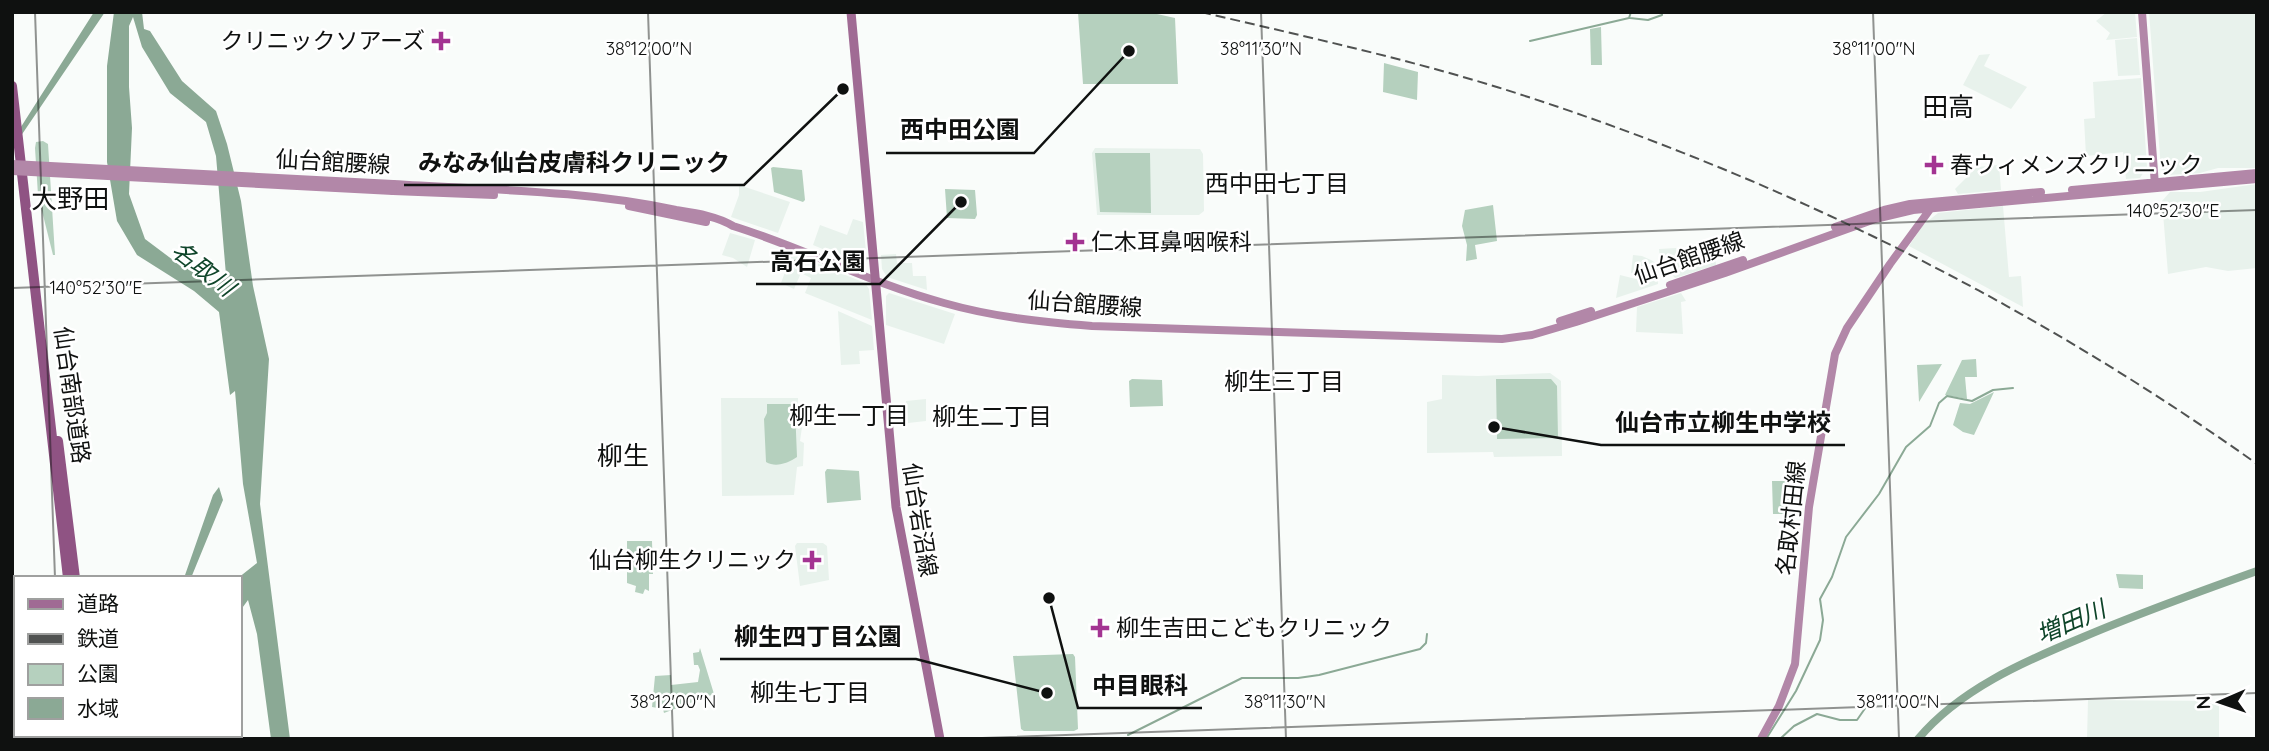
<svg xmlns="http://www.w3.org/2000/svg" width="2269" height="751" font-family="Quicksand,'Noto Sans JP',sans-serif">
	<rect width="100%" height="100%" fill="#f9fcfa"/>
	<path fill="#e8f2ec" d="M 2107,12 L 2135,12 L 2137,37 L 2106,40 L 2110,33 L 2096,21 Z
		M 2149,12 L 2257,12 L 2257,168 L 2218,168 L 2200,173 L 2169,175 L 2161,169 Z
		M 2137,38 L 2140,75 L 2118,76 L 2115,40 Z
		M 1990,54 L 1984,66 L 2027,87 L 2011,109 L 1963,85 L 1979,55 Z
		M 2141,78 L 2147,167 L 2140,178 L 2126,179 L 2123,152 L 2086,156 L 2084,119 L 2095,118 L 2093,82 Z
		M 1095,148 L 1200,149 L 1203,154 L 1204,211 L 1199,215 L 1097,215 L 1092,153 Z
		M 1999,165 L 2001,190 L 1958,194 L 1955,189 L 1977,167 Z
		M 2257,184 L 2257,268 L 2228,271 L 2206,267 L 2168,274 L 2162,201 L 2170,192 L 2200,192 Z
		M 739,185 L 790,202 L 778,233 L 731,217 L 739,195 Z
		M 2003,206 L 2009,277 L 2021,276 L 2023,307 L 1909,246 L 1923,225 L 1938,213 Z
		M 853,219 L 863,222 L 867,261 L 861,265 L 813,245 L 820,225 L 847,235 Z
		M 730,233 L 755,240 L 747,267 L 733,258 L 722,255 Z
		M 1676,248 L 1677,253 L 1715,248 L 1716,265 L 1675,278 L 1660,261 L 1659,249 Z
		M 792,253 L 865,283 L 869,289 L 872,320 L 805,293 L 811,278 L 801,273 L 794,289 L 781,283 Z
		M 896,254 L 897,263 L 912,263 L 913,276 L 926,276 L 927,290 L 887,277 L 882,269 L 881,255 Z
		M 1633,255 L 1642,256 L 1653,261 L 1657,266 L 1658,284 L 1616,298 L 1620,275 L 1640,280 L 1640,274 L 1631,273 Z
		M 889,293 L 955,314 L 944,344 L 886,325 L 886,296 Z
		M 1681,293 L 1686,301 L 1681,302 L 1683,334 L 1636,332 L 1637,307 Z
		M 838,311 L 872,326 L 874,350 L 859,351 L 860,364 L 841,365 Z
		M 1550,373 L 1561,381 L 1562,456 L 1494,457 L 1493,452 L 1427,453 L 1427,402 L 1442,399 L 1442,375 L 1478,376 Z
		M 721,398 L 798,398 L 798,413 L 802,427 L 800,441 L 804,443 L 803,466 L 797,467 L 794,495 L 722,496 Z
		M 926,399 L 926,421 L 908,423 L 906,401 Z
		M 797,543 L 823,543 L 827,546 L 829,580 L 800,586 L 795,546 Z
		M 2088,700 L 2219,701 L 2219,739 L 2087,739 Z"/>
	<path fill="#b5d0be" d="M 1078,12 L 1148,12 L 1175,18 L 1178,84 L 1083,84 Z
		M 1601,27 L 1602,65 L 1591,65 L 1590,29 Z
		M 1384,63 L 1418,72 L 1417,100 L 1383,92 Z
		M 43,141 L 48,144 L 55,255 L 53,255 L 38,195 L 35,148 L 36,142 Z
		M 1095,153 L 1150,153 L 1151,213 L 1100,212 Z
		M 773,167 L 802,170 L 805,200 L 803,202 L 774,192 L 771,168 Z
		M 945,189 L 975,190 L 977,215 L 975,219 L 947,218 Z
		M 1493,205 L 1497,241 L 1475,245 L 1477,259 L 1466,261 L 1467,245 L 1462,226 L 1465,210 Z
		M 1976,359 L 1977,377 L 1965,377 L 1967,399 L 1945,395 L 1962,360 Z
		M 1942,364 L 1919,402 L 1917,365 Z
		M 1132,379 L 1162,380 L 1163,406 L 1130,407 L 1129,381 Z
		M 1496,379 L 1551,379 L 1557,386 L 1558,438 L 1497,439 Z
		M 1994,392 L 1974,435 L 1963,432 L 1953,425 L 1960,403 L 1970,404 Z
		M 767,404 L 791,404 L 795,408 L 797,457 C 788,463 776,468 766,462 L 764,419 L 767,413 Z
		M 827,469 L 859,471 L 861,500 L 827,503 L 825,472 Z
		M 1772,481 L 1787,481 L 1790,514 L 1773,514 Z
		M 627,541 L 652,541 L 653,574 L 649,574 L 649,591 L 645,589 L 643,594 L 635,592 L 636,586 L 627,583 Z
		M 2116,574 L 2143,575 L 2143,589 L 2119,588 Z
		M 700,648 L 714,694 L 664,713 L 663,709 L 652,707 L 655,676 L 671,675 L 671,685 L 698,682 L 700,670 L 698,665 L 694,665 L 693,653 L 699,652 Z
		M 1073,654 L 1075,657 L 1078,729 L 1074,731 L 1024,731 L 1021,729 L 1013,656 Z"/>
	<path fill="#8ba995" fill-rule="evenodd" d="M 94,12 L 105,12 L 12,149 L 12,141 Z
		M 114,12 L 142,12 L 144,29 L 150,31 L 182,81 L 216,111 L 227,144 L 241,201 L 253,286 L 269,359 L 260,504 L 290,739 L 271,739 L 257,634 L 248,600 L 240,611 L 238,578 L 257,563 L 243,484 L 235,391 L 230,395 L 219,312 L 194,291 L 137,255 L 117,221 L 107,162 L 107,66 ZM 133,17 L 142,47 L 170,93 L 206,122 L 216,156 L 226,275 L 216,287 L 207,286 L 191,270 L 177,263 L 145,239 L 129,194 L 132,128 L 129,87 L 129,26 Z
		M 219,487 L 223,500 L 191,578 L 184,578 L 213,495 Z"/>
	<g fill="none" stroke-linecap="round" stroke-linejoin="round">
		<path stroke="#8ba995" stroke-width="2" d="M 1630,18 L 1648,20 L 1662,15 L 1662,12
			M 1530,41 L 1629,18 L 1631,12
			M 1128,735 L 1242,678 L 1298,678 L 1319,675 L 1420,649 L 1426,643 L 1427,634
			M 1766,739 L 1796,691 L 1820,640 L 1823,620 L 1820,599 L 1832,577 L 1846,537 L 1879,494 L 1906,447 L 1930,426 L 1939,403 L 1947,396 L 1972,401 L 1993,390 L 2013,388
			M 1780,739 L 1794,726 L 1817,714 L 1840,720 L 1857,720 L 1866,707 L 1887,695"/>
		<path stroke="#8ba995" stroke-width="8" d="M 1918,739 C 1959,690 2023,662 2081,638 C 2139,613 2198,592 2257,571"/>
		<path stroke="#b287a8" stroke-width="8" d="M 2142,12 L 2155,185
			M 393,184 C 487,190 583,190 676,210 C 695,213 717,216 733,226 C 804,248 872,284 944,303 C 993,317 1042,322 1092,326 L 1502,339 L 1532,335 L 1576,322 L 1725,273 L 1875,219 L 1913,210 L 2257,179
			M 2072,190 L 2257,173
			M 393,191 L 494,195
			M 629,206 L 706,222
			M 1835,227 L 1884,210 L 1910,204 L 2041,192
			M 1670,285 L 1743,260
			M 1560,321 L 1591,311
			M 1761,739 L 1779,706 L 1795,664 L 1809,507 L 1835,354 L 1847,328 L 1890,264 L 1931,208"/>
		<path stroke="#a06b94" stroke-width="9" d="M 851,12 L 896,507 L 940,739"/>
		<path stroke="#8f5383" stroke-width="10" d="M 12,86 L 68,578
			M 58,441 L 75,578
			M 87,735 L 87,739"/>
		<path stroke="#505251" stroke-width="2" stroke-dasharray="10 5" stroke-linecap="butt" d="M 1201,12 C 1307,37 1413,60 1516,93 C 1780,178 2031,303 2257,464
			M 12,701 L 16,705
			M 38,735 L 40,739"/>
		<path stroke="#b287a8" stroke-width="8" d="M 12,164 L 393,184
			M 12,171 L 393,191"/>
	</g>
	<path fill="none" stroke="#0f1110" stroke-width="2" stroke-opacity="0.45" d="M 35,12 L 55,578M 648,12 L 673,739M 1261,12 L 1286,739M 1873,12 L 1899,739M 12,288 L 2257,210M 61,735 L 61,739M 953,739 L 2257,693"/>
	<g fill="#a33492" stroke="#fff" stroke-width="2.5">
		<path d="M437.5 30.5h7v7h7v7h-7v7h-7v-7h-7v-7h7z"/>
		<path d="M1930.5 154.5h7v7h7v7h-7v7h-7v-7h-7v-7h7z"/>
		<path d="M1071.5 231.5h7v7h7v7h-7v7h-7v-7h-7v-7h7z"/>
		<path d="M808.5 549.5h7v7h7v7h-7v7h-7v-7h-7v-7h7z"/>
		<path d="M1096.5 617.5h7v7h7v7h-7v7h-7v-7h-7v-7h7z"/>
	</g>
	<g text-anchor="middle" stroke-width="5" stroke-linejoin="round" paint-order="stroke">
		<g font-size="23" fill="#0f1110" stroke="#fff" text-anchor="start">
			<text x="425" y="49" text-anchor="end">クリニックソアーズ</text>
			<text x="1950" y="173">春ウィメンズクリニック</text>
			<text x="1091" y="250">仁木耳鼻咽喉科</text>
			<text x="796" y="568" text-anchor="end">仙台柳生クリニック</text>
			<text x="1116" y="636">柳生吉田こどもクリニック</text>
		</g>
		<g font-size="23" fill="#0f1110" stroke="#fff">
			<text transform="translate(333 162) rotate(3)" y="8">仙台館腰線</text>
			<text transform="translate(1689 258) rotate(-19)" y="8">仙台館腰線</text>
			<text transform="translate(1085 304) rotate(4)" y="8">仙台館腰線</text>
			<text transform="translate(72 395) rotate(82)" y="8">仙台南部道路</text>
			<text transform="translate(1791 518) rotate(-84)" y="8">名取村田線</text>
			<text transform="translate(920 520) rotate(81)" y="8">仙台岩沼線</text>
		</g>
		<g font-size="24" fill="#0f1110" stroke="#fff">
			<text x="1277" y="192">西中田七丁目</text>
			<text x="1284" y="390">柳生三丁目</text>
			<text x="849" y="424">柳生一丁目</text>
			<text x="992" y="425">柳生二丁目</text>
			<text x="810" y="701">柳生七丁目</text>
		</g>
		<g font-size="24" font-style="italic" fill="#0f452a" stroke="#fff">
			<text transform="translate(203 269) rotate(38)" y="8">名取川</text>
			<text transform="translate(2071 622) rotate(-23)" y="8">増田川</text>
		</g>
		<g font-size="26" fill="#0f1110" stroke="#fff">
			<text x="1948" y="116">田高</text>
			<text x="70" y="208">大野田</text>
			<text x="623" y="465">柳生</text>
		</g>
	</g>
	<g font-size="18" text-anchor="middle" fill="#0f1110" stroke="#fff" stroke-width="5" stroke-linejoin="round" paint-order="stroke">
		<text x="649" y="55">38°12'00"N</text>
		<text x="1261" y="55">38°11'30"N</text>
		<text x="1874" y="55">38°11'00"N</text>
		<text x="2173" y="217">140°52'30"E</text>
		<text x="96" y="294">140°52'30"E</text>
		<text x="673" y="708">38°12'00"N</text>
		<text x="1285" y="708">38°11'30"N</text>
		<text x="1898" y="708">38°11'00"N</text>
	</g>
	<path fill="none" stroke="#0f1110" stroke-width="2.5" d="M1129 51L1034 153H886M843 89L744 185H404M961 202L880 284H756M1494 427L1601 445H1845M1047 693L916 659H720M1049 598L1078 708H1202"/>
	<g fill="#0f1110" stroke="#fff" stroke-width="2.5">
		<circle cx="1129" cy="51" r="7"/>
		<circle cx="843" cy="89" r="7"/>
		<circle cx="961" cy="202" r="7"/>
		<circle cx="1494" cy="427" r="7"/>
		<circle cx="1047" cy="693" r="7"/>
		<circle cx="1049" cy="598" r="7"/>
	</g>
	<g font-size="24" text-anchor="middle" font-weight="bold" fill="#0f1110" stroke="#fff" stroke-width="5" stroke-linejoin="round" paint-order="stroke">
		<text x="960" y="138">西中田公園</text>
		<text x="574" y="171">みなみ仙台皮膚科クリニック</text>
		<text x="818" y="270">高石公園</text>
		<text x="1723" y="431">仙台市立柳生中学校</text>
		<text x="818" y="645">柳生四丁目公園</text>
		<text x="1140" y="694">中目眼科</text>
	</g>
	<rect width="2269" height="751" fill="none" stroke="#0f1110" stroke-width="28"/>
	<rect x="14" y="576" width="228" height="161" fill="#ffffff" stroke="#9fa09f" stroke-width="2"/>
	<rect x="28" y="599" width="35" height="10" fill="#a06b94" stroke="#9fa09f" stroke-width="2"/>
	<text x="77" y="611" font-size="21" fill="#0f1110">道路</text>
	<rect x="28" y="634" width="35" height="10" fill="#505251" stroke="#9fa09f" stroke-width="2"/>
	<text x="77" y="646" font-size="21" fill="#0f1110">鉄道</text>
	<rect x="28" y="664" width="35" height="21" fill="#b5d0be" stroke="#9fa09f" stroke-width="2"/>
	<text x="77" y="681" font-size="21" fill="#0f1110">公園</text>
	<rect x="28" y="698" width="35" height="21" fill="#8ba995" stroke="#9fa09f" stroke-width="2"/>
	<text x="77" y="716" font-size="21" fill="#0f1110">水域</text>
	<g transform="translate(2220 702) rotate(268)" stroke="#ffffff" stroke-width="5" paint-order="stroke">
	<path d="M0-5L12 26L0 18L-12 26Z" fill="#0f1110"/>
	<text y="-10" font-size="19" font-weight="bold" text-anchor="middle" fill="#0f1110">N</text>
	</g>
</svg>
